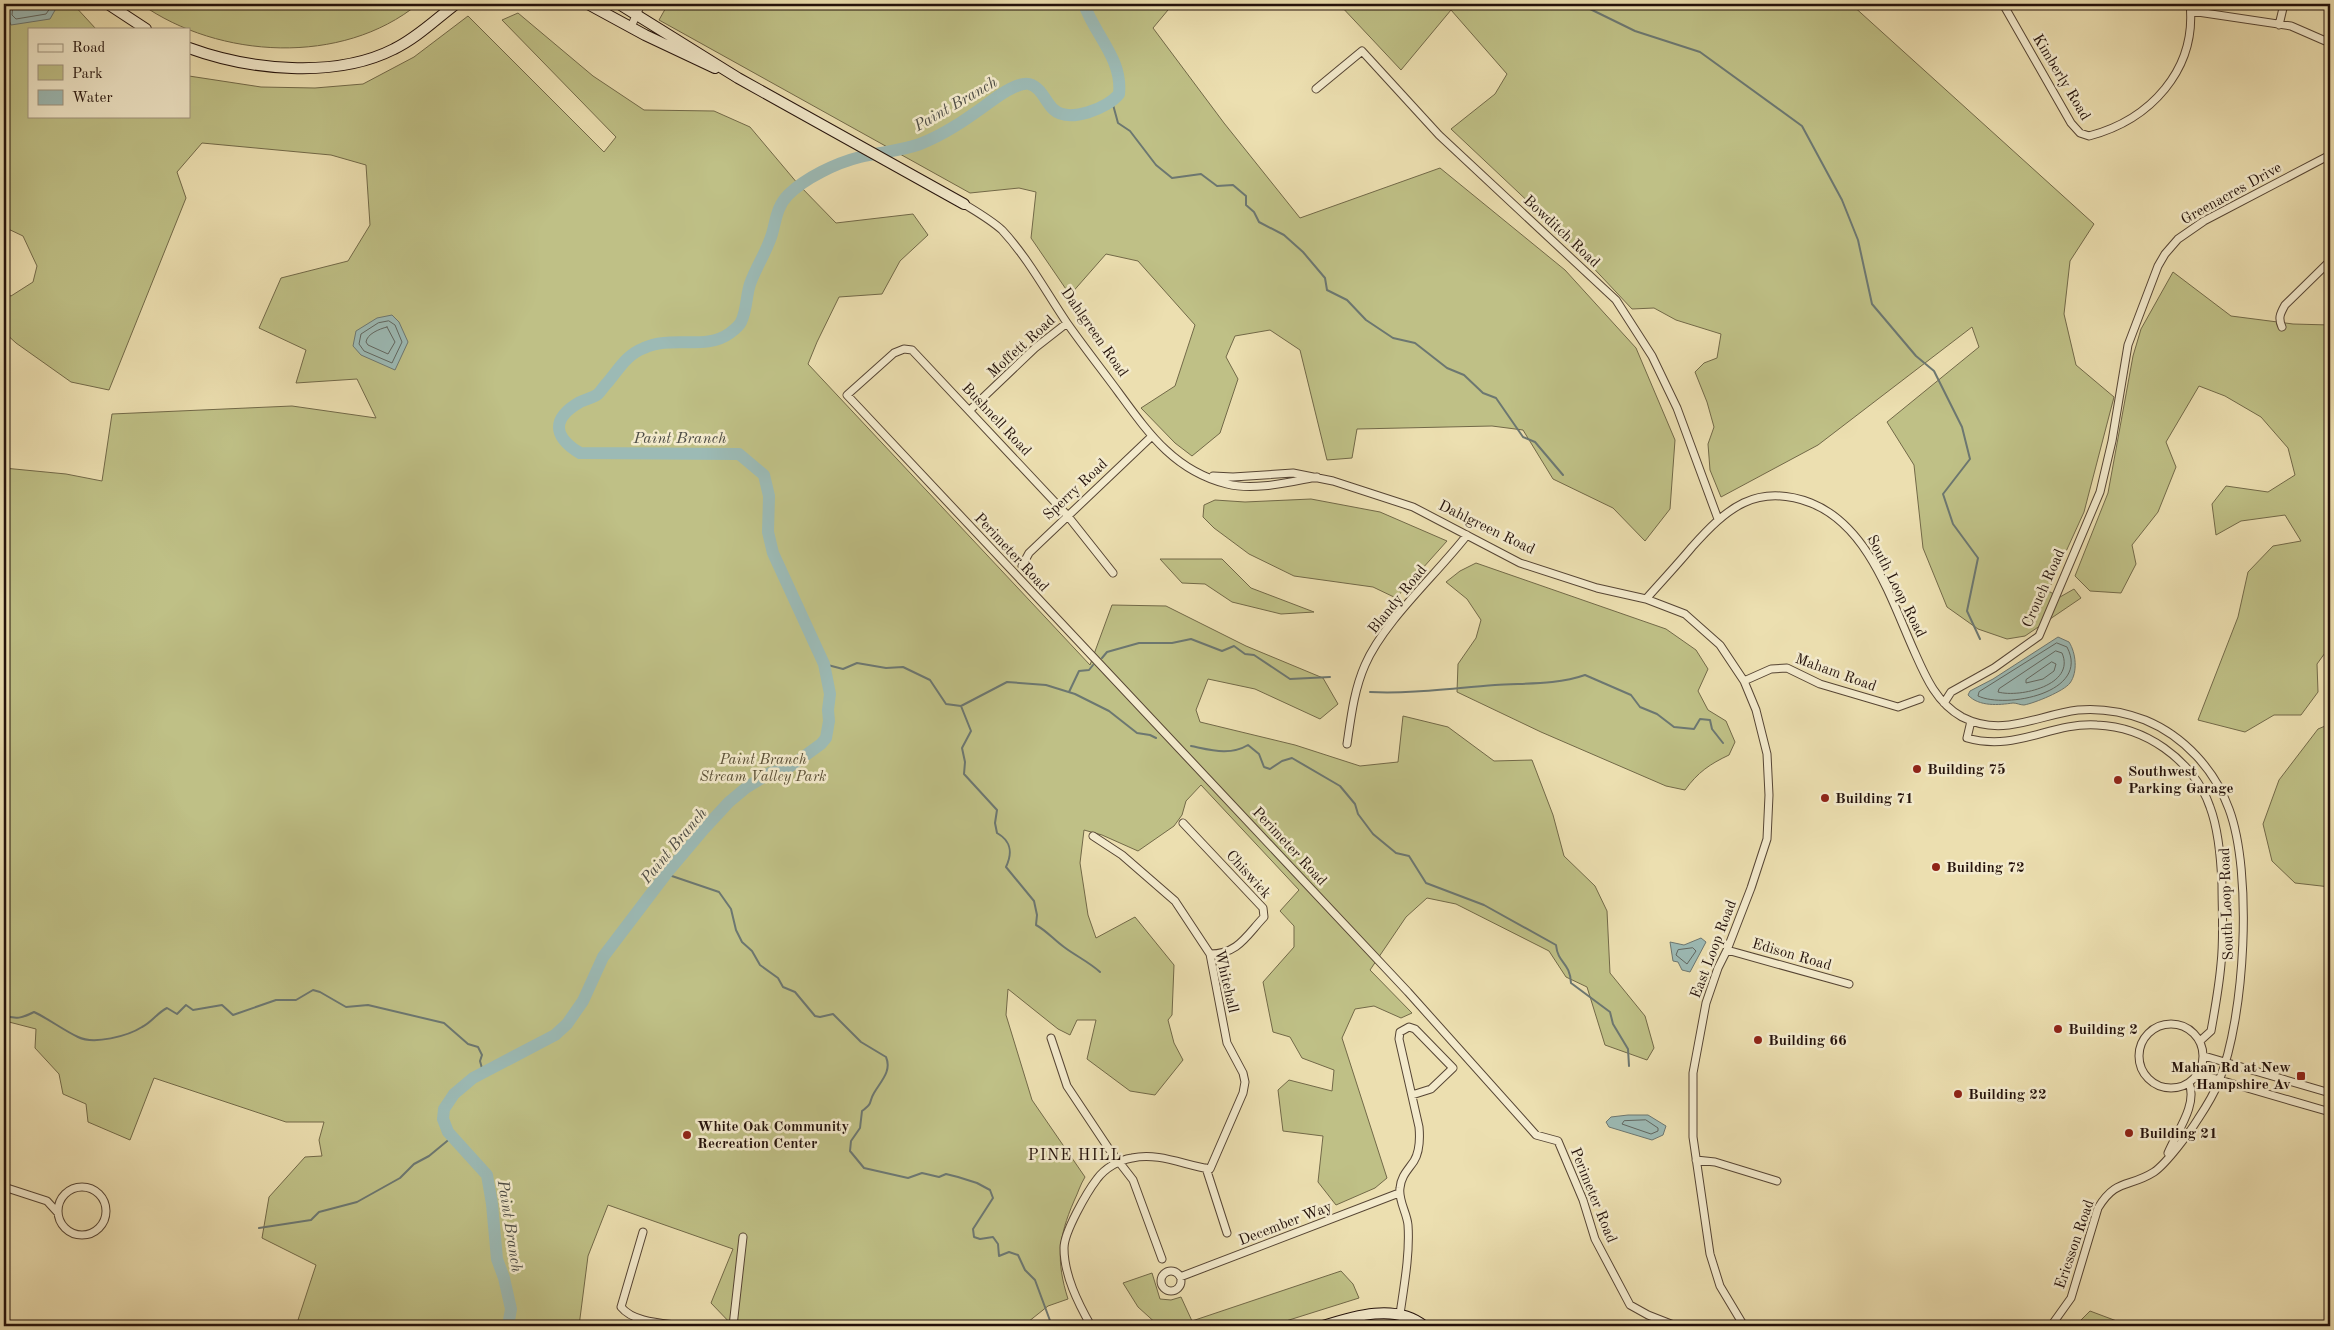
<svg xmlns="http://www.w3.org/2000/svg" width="2334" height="1330" font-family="'Old Standard TT',serif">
	<rect width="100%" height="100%" fill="#ecdfb0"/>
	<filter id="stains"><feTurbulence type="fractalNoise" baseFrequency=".004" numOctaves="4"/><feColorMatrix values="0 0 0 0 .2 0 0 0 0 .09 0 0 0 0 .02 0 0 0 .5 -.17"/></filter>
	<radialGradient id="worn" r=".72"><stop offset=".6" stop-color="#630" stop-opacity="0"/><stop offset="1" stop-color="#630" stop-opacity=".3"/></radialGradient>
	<path fill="#bfc086" stroke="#726948" d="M 4,4 L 73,4 L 96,29 L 29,29 L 29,116 L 189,116 L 189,76 L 261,87 L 315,88 L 363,84 L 414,57 L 468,16 L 604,152 L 616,137 L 502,20 L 518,13 L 593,76 L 644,110 L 714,111 L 750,127 L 798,184 L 836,223 L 913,214 L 928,235 L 900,261 L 882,294 L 839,297 L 817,342 L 808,364 L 1090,665 L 1112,605 L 1166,606 L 1246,646 L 1323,678 L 1338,704 L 1320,719 L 1255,689 L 1208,679 L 1196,710 L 1200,722 L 1295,745 L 1360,766 L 1398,762 L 1403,716 L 1448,727 L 1494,761 L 1532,760 L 1553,815 L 1564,856 L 1595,886 L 1607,911 L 1610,973 L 1645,1016 L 1654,1048 L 1647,1060 L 1605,1045 L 1587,987 L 1566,977 L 1549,951 L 1456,904 L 1427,898 L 1406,917 L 1370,970 L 1412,1013 L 1401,1018 L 1374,1006 L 1355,1009 L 1342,1038 L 1387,1178 L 1375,1188 L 1336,1205 L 1318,1182 L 1323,1136 L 1283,1131 L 1278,1090 L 1289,1080 L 1332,1091 L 1334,1070 L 1302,1058 L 1290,1037 L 1273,1032 L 1263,982 L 1294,947 L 1294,926 L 1280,911 L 1299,890 L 1201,785 L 1186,801 L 1182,815 L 1174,826 L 1138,851 L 1102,835 L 1084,830 L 1080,863 L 1088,915 L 1096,938 L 1135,917 L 1174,965 L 1172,1015 L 1168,1020 L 1174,1043 L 1183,1060 L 1155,1095 L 1130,1091 L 1087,1059 L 1096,1020 L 1077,1020 L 1070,1035 L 1058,1029 L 1008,989 L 1006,1015 L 1032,1100 L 1085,1177 C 1080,1185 1078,1193 1074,1201 C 1058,1238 1056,1261 1068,1299 L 1048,1306 L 1023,1326 L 733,1326 L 711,1303 L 733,1249 L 608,1205 L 588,1256 L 579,1326 L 296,1326 L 316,1265 L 262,1238 L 269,1197 L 305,1157 L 322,1156 L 319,1140 L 324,1122 L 286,1122 L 154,1078 L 130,1140 L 88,1122 L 86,1104 L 63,1094 L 59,1074 L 35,1048 L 36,1029 L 9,1022 L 4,1027 L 4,468 L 66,474 L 102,481 L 112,414 L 292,406 L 376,418 L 357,379 L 296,383 L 306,350 L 259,328 L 281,278 L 348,261 L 370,225 L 366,165 L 331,155 L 202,143 L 177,172 L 186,198 L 109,390 L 71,382 L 16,343 L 4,332 L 4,293 L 11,296 L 33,282 L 37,266 L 23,236 L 4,227 Z
		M 141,4 L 418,4 C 342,66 219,59 141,4 Z
		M 668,4 L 1173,4 L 1153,28 L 1224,123 L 1300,218 L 1440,168 L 1565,270 L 1636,348 L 1675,440 L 1670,509 L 1645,541 L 1613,508 L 1553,479 L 1523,430 L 1492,426 L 1357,429 L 1352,458 L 1327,460 L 1300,350 L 1270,330 L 1235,336 L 1226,357 L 1238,379 L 1220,433 L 1192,456 L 1175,443 L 1141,408 L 1175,386 L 1195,325 L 1138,261 L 1106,254 L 1070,295 L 1031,238 L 1036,192 L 1019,188 L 970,193 L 659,20 Z
		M 1339,4 L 1851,4 L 2094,224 L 2070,261 L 2064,314 L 2076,365 L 2114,397 L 2084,512 L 2048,591 L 2060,597 L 2074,589 L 2081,598 L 2025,636 L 2007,639 L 1978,629 L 1947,607 L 1923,548 L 1914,465 L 1887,422 L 1979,347 L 1972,327 L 1818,445 L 1721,497 L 1710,470 L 1708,444 L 1714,427 L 1707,402 L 1695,372 L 1704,363 L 1717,358 L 1721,334 L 1676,320 L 1654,308 L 1632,309 L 1553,225 L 1451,129 L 1495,94 L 1507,74 L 1451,10 L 1401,70 Z
		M 2173,272 L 2231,316 L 2293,324 L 2330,325 L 2330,646 L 2317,664 L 2318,692 L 2301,715 L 2274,715 L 2245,732 L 2198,720 L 2238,617 L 2248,572 L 2273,546 L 2301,541 L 2285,515 L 2241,521 L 2216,535 L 2212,504 L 2226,486 L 2268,492 L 2295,475 L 2288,448 L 2261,417 L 2225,396 L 2199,386 L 2166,442 L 2176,467 L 2158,512 L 2132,545 L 2136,564 L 2121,593 L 2090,591 L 2075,576 L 2108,493 L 2133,356 L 2141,329 Z
		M 1311,499 L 1380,512 L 1447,541 L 1396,598 L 1373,587 L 1294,576 L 1249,554 L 1214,528 L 1203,517 L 1204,505 L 1215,500 L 1245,502 Z
		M 1160,559 L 1222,559 L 1251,588 L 1314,612 L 1281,614 L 1232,602 L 1205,584 L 1182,583 Z
		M 1476,563 L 1666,629 L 1696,650 L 1708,669 L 1698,691 L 1708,710 L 1726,721 L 1735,742 L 1729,755 C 1710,764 1698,772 1685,790 L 1666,786 L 1541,732 L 1457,692 L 1458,664 L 1476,638 L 1481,620 L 1467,599 L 1446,582 L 1460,571 Z
		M 2330,724 L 2330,887 L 2295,883 L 2272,861 L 2263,824 L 2279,780 L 2318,729 Z
		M 1341,1271 L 1353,1284 L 1359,1298 L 1270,1326 L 1159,1326 L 1138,1307 L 1123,1283 L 1152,1273 L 1160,1299 L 1171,1300 L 1181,1297 L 1192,1321 Z
		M 2090,1311 L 2130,1326 L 2075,1326 Z"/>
	<path fill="#9cbab5" stroke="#6c7771" d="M 8,4 L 57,4 L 58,5 L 50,19 L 11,25 L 7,16 Z
		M 392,315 L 399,322 L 408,342 L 395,370 L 361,355 L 353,346 L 356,331 L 377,318 Z
		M 2058,637 L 2069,642 C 2076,653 2078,672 2070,683 C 2064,691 2035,703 2024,705 C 2020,705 2017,703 2013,703 C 1999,705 1979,707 1968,695 L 1970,691 L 1993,679 Z
		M 1701,938 L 1706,942 L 1690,972 L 1682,970 L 1678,962 L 1673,961 L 1670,942 L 1684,945 Z
		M 1628,1115 L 1648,1115 L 1666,1126 L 1663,1135 L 1652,1140 L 1609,1127 L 1606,1122 L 1611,1117 Z"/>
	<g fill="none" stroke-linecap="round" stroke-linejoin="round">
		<path stroke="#606660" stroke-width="1" d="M 13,4 L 12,15 L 16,19 L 46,14 L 53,4
			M 389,321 L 395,325 L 402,342 L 392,363 L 364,351 L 359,344 L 361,334 L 378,323 Z
			M 387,327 L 395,342 L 388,354 L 368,345 L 366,342 C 367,334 379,329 387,327 Z
			M 2057,643 L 2067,647 C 2091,693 2006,709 1978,696 L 1979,692 Z
			M 2056,651 L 2062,653 C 2076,685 2020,698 1998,692 L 1999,689 Z
			M 2052,662 L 2056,664 L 2054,671 L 2043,679 L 2026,683 L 2026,680 Z
			M 1693,948 L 1696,951 L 1687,964 L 1676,955 L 1678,950 Z
			M 1646,1120 L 1658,1128 L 1658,1131 L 1651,1134 L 1622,1124 L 1624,1121 Z"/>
		<path stroke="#6c7771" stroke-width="2" d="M 1583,4 L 1586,7 L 1635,31 L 1700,52 L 1802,126 L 1842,200 L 1858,240 L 1872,304 L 1916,356 L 1934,371 L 1962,427 L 1970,459 L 1943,494 L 1953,524 L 1978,558 L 1967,611 L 1980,639
			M 1112,101 L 1118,123 L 1130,131 L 1156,165 L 1172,178 L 1201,174 L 1217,186 L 1233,185 L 1246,196 L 1246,205 L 1254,212 L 1259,222 L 1284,235 L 1303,252 L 1325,278 L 1327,290 L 1347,300 L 1366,320 L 1393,338 L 1415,343 L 1447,368 L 1464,375 L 1483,393 L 1496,398 L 1523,437 L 1535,442 L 1563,475
			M 1102,658 L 1107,652 L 1139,643 L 1172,643 L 1191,639 L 1222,651 L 1234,646 L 1245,654 L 1254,655 L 1290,679 L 1330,677
			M 824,664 L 843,669 L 857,663 L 886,668 L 903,667 L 930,680 L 946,704 L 961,706 L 1007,682 L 1046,685 L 1075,694 L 1109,711 L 1137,733 L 1150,735 L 1156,738
			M 1069,692 L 1079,671 L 1089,670 L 1093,665
			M 1370,692 C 1412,694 1453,688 1495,685 C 1525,683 1557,685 1585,675 L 1631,695 L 1640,707 L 1657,714 L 1674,727 L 1694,729 L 1700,719 L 1710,720 L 1712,729 L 1723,743
			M 961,706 L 971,731 L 962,748 L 965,762 L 964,774 L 997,810 L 995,823 L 997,833 C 1011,841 1013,852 1006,867 L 1034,901 L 1037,915 L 1036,925 C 1047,931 1054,940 1064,947 C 1076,956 1089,962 1100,972
			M 1191,746 C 1211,750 1230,756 1248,745 L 1259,754 L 1264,767 L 1270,769 L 1282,761 L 1292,758 L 1340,786 L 1355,804 L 1358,814 L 1373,834 L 1396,853 L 1409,856 L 1426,883 L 1484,905 L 1556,945 C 1558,964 1570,962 1571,983 L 1610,1012 L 1613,1024 L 1628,1049 L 1629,1066
			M 666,874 L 719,892 L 731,909 L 736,930 L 742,942 L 752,951 L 760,965 L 778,978 L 783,987 L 795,992 L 815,1016 L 820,1017 L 833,1014 L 861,1042 L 886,1057 C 892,1071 881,1081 874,1093 C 868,1103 874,1102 862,1111 L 860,1128 L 851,1141 L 850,1151 L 864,1168 L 908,1178 L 922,1173 L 939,1177 L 946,1174 L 958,1177 L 977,1183 L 990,1190 L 993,1198 L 973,1229 L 974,1237 L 980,1239 L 993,1237 L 998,1244 L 999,1256 L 1009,1252 L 1018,1255 L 1025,1270 L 1035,1280 L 1052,1326
			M 4,1015 C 16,1020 22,1018 34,1012 C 49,1019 63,1030 78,1037 C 94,1045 128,1036 142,1027 C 152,1022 157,1013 167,1008 L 177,1014 L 186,1005 L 193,1010 L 222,1005 L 233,1015 L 276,1000 L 296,1000 L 313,990 L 320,992 L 346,1007 L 368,1005 L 444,1023 L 468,1044 L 478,1047 L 482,1055 L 480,1061 L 483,1072
			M 259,1228 L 311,1220 L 319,1212 L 357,1202 L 400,1178 L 414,1164 L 429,1156 L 452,1137"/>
		<path stroke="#9cbab5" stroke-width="12" d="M 508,1326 L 511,1309 L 504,1278 L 497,1259 L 492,1204 L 487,1175 L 448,1132 L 443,1119 L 444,1109 L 454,1094 L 473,1078 L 555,1035 L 567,1024 L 583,1001 L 603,957 L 666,874 L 704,829 L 729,802 L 747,787 L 770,773 L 788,768 L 821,744 L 826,738 L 829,721 L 828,710 L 830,694 L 824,664 L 773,553 L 768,532 L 769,496 L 764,475 L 739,454 L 580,453 C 552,436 552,418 580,402 C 586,399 593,398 598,394 C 601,391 604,386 608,382 C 619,369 626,355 644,348 C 671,335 706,351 730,333 C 734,330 739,326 741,322 C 747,310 746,296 750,284 C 756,267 767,251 772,234 C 776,220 777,206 788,195 C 805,178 836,163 860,157 C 880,152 901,151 920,144 C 951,132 974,113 1000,95 C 1006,91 1021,82 1029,84 C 1041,87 1045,101 1053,109 C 1069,124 1108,108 1119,94 C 1123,59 1094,34 1084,4"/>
		<g stroke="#564534" stroke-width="9">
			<path id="street" d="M 2003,4 L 2071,123 L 2080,133 L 2089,136 C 2150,120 2197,70 2190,4
				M 2191,11 L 2291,26 L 2330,43
				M 2279,25 L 2284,4
				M 631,27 L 641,4
				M 1316,89 L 1362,51 L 1439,135 L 1616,300 L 1652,356 L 1677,408 L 1718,519
				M 964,204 C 977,212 991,220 1002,230 C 1028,258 1046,292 1067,323 C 1084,347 1102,370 1119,393 C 1149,434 1175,471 1227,484 C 1255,491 1289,482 1317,477
				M 2282,327 C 2278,318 2280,314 2285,305 L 2330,261
				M 970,410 L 1035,348 L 1067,323
				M 1213,476 L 1233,477 L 1293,473 L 1333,481 L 1413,507 L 1520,563 L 1597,588 L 1646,599
				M 1022,566 L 1029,553 L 1151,437
				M 1113,573 L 1067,515 L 912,350 L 904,349 L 894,353 L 847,395 L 1408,992 L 1536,1135 L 1558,1141 L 1583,1200 L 1595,1239 L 1630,1305 L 1648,1315 L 1676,1326
				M 1744,681 L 1771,669 L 1787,668 L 1820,684 L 1898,707 L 1920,699
				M 1944,703 L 1951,692 L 1994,668 L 2039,636 L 2100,492 L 2112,441 L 2128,345 L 2158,266 L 2165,254 L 2178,239 L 2204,221 L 2330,155
				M 1971,721 L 1967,738 C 2017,752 2050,722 2097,725 C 2121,726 2144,734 2164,748 C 2184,762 2202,783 2210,807 C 2219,831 2221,859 2222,885 C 2222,911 2224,938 2221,964 C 2219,987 2215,1009 2211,1031 L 2200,1041
				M 1347,744 C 1351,717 1354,690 1365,665 C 1384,621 1437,574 1467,535
				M 1183,823 L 1263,908 L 1264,917 C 1246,936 1238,954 1210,954
				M 1727,950 L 1849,984
				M2139 1056a32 32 0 1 1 64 0a32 32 0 1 1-64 0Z
				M 1051,1038 L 1067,1086 L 1109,1149 L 1133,1180 L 1162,1259
				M 2204,1056 L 2330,1093
				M 2199,1074 L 2330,1112
				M 2168,1153 C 2176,1133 2198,1105 2189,1083
				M 1696,1160 L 1715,1162 L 1777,1181
				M 1206,1168 L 1227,1233
				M58 1211a24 24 0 1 1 48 0a24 24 0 1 1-48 0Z
				M 4,1187 L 47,1201 L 58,1213
				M 643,1232 L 621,1307 C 634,1323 663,1323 683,1326
				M1161 1281a10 10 0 1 1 20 0a10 10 0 1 1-20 0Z
				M 1180,1277 L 1399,1193
				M 1400,1314 C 1404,1286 1410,1254 1408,1225 C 1407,1213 1398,1200 1400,1188 C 1401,1176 1408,1170 1414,1161 C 1420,1151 1420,1138 1419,1127 L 1399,1039 L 1400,1032 L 1409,1027 L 1415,1029 L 1453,1068 L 1431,1089 L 1412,1095
				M 733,1326 L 743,1237
				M 1091,1326 C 1078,1303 1064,1275 1064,1248 C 1064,1232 1087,1192 1097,1179 C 1105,1168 1119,1160 1132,1158 C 1158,1152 1184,1165 1210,1169 L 1243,1093 L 1245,1082 L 1243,1073 L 1227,1043 L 1210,954 L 1175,901 L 1122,855 L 1093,836
				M 1744,1326 L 1720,1286 L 1710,1254 L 1693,1137 L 1693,1073 L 1706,1003 L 1718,968 L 1727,950 L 1751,888 L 1767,839 L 1769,795 L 1767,754 L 1756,710 L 1744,681 L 1720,645 L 1685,614 L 1646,599 C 1661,582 1677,565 1692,547 C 1726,509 1756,482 1811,503 C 1869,526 1891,600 1915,653 C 1926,678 1937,703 1962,717 C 2003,738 2037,715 2078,710 C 2101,708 2124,712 2145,720 C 2184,736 2215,770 2229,809 C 2253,873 2245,1017 2219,1081 C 2214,1094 2206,1107 2198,1119 C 2190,1132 2166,1164 2154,1172 C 2129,1188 2116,1178 2098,1208 L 2071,1298 L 2051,1326"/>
		</g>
		<g stroke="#24120b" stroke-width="12">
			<path id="secondary" d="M 108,4 L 146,29
				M 588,4 L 645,35 L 715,68
				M 619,4 L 738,78 L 964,204
				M 189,48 C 249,70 335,79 394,49 C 417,38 436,19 456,4
				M 1323,1326 C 1354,1316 1396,1303 1424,1326"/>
		</g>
		<use href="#street" stroke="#f3eacc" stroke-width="7"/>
		<use href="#secondary" stroke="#f3eacc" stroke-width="10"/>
	</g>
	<g fill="#8f2418" stroke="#f3eacc" stroke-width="2">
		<circle cx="1917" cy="769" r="5"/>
		<circle cx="2118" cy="780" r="5"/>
		<circle cx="1825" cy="798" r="5"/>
		<circle cx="1936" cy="867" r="5"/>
		<circle cx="2058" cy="1029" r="5"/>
		<circle cx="1758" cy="1040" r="5"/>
		<rect x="2296" y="1071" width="10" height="10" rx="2.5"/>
		<circle cx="1958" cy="1094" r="5"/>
		<circle cx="2129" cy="1133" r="5"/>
		<circle cx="687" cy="1135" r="5"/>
	</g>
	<g text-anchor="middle" stroke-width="5" stroke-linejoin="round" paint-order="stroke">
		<g font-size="15" fill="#24120b" stroke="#f3eacc">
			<text transform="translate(2062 77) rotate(59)" y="5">Kimberly Road</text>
			<text transform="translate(2231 193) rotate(-29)" y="5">Greenacres Drive</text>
			<text transform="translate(1562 231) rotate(43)" y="5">Bowditch Road</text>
			<text transform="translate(1095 332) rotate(55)" y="5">Dahlgreen Road</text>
			<text transform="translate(1021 346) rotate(-42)" y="5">Moffett Road</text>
			<text transform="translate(997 419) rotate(47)" y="5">Bushnell Road</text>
			<text transform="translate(1075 489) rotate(-43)" y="5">Sperry Road</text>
			<text transform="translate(1487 527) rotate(26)" y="5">Dahlgreen Road</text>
			<text transform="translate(1012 552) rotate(47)" y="5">Perimeter Road</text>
			<text transform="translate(1897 586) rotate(63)" y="5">South Loop Road</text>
			<text transform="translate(2043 588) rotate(-66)" y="5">Crouch Road</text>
			<text transform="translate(1397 599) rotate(-51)" y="5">Blandy Road</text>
			<text transform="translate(1836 672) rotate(20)" y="5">Maham Road</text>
			<text transform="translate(1290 846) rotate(47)" y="5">Perimeter Road</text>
			<text transform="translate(1249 874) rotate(48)" y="5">Chiswick</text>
			<text transform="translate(2226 904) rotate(-92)" y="5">South Loop Road</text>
			<text transform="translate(1713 949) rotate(-69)" y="5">East Loop Road</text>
			<text transform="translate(1792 954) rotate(16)" y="5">Edison Road</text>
			<text transform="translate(1227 981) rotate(77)" y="5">Whitehall</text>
			<text transform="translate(1594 1195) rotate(68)" y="5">Perimeter Road</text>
			<text transform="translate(1285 1223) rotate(-21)" y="5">December Way</text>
			<text transform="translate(2074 1244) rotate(-71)" y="5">Ericsson Road</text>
		</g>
		<g font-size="15" font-style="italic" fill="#5a4f36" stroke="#f3eacc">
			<text x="763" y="764">Paint Branch<tspan x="763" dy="17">Stream Valley Park</tspan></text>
		</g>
		<g font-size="15" font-weight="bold" fill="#24120b" stroke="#f3eacc" text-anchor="start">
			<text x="1927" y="774">Building 75</text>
			<text x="2128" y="776">Southwest<tspan x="2128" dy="17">Parking Garage</tspan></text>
			<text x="1835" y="803">Building 71</text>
			<text x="1946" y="872">Building 72</text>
			<text x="2068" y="1034">Building 2</text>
			<text x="1768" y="1045">Building 66</text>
			<text x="2291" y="1072" text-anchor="end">Mahan Rd at New<tspan x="2291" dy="17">Hampshire Av</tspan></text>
			<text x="1968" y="1099">Building 22</text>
			<text x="697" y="1131">White Oak Community<tspan x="697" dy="17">Recreation Center</tspan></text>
			<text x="2139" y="1138">Building 21</text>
		</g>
		<g font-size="16" font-style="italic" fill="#4e4d46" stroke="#f3eacc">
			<text transform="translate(955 103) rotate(-30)" y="6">Paint Branch</text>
			<text x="680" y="443">Paint Branch</text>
			<text transform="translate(673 845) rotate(-50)" y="6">Paint Branch</text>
			<text transform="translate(511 1226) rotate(81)" y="6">Paint Branch</text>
		</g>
		<g font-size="16" letter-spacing="1" fill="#24120b" stroke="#f3eacc">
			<text x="1075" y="1160">PINE HILL</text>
		</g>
	</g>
	<rect width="2334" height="1330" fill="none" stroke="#ecdfb0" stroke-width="20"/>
	<rect x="5" y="5" width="2324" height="1320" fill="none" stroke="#24120b" stroke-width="2.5"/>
	<rect x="10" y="10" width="2314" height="1310" fill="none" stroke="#24120b"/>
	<rect x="28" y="28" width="162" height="90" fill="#f3eacc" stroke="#a0947f"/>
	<rect x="38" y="44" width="25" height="8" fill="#f3eacc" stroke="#a0947f"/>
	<text x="72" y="52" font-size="15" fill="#24120b">Road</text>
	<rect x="38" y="65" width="25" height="15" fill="#bfc086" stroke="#a0947f"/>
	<text x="72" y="78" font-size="15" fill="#24120b">Park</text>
	<rect x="38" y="90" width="25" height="15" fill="#9cbab5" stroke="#a0947f"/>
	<text x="72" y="102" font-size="15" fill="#24120b">Water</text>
	<rect width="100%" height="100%" filter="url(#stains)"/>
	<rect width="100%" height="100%" fill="url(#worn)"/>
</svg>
